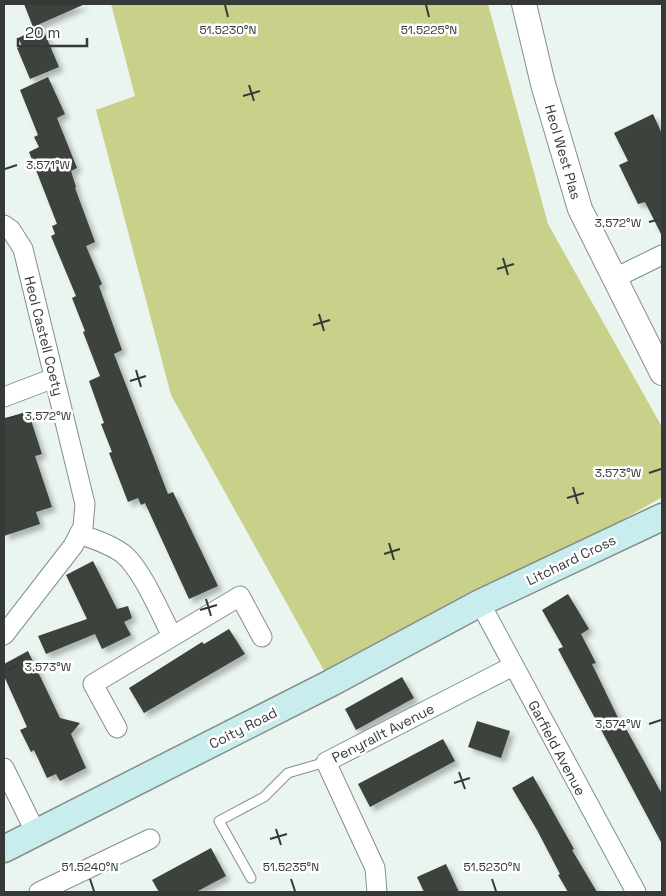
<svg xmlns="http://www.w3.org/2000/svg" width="666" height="896" font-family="'Space Grotesk',sans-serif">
	<defs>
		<filter id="shadow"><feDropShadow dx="4.5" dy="4.5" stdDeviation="2.5" flood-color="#0004"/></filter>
	</defs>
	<rect width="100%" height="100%" fill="#eaf5f0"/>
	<path fill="#c9d089" d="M 111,4 L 488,4 L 548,224 L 662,427 L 662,497 L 480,603 L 331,683 L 171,395 L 96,110 L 135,96 Z"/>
	<path fill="#3c423c" filter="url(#shadow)" d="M 24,4 L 85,4 L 33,27 Z
		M 42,27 L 59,67 L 30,79 L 17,48 L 22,46 L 18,38 Z
		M 48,77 L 65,114 L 57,118 L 77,168 L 71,171 L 76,187 L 75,188 L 95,242 L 86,246 L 102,284 L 99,286 L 122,350 L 114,354 L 168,494 L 173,492 L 218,586 L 189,599 L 145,503 L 141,505 L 138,498 L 128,502 L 109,453 L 112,452 L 101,424 L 104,423 L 89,381 L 100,376 L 83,332 L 85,331 L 72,298 L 76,296 L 51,236 L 55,234 L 52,226 L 57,224 L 29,152 L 39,147 L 34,137 L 38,135 L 20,90 Z
		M 653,114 L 662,134 L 662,236 L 645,202 L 638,204 L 619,165 L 628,161 L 614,133 Z
		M 28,411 L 42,454 L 35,456 L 52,507 L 36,512 L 40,524 L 4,536 L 4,419 Z
		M 93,561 L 117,609 L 128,606 L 132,618 L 124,622 L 131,635 L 102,649 L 95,634 L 46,654 L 38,636 L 87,619 L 66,575 Z
		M 568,594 L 589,629 L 581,634 L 596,663 L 592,664 L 622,726 L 624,725 L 662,794 L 662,844 L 558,649 L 563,647 L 542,610 Z
		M 229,629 L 245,654 L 144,713 L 129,688 L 202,642 L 204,644 Z
		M 28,651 L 60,718 L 80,723 L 71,734 L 86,768 L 60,781 L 56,774 L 47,778 L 34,750 L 31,752 L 20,730 L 27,727 L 4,676 L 4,664 Z
		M 402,677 L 414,698 L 356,730 L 345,709 Z
		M 477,721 L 510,731 L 501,758 L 468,747 Z
		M 443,739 L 455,761 L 370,807 L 358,784 Z
		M 533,776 L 574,849 L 572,850 L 597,892 L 568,892 L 558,875 L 560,874 L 537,830 L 512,788 Z
		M 211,848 L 226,876 L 196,892 L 159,892 L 152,880 Z
		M 446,864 L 459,892 L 424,892 L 417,877 Z"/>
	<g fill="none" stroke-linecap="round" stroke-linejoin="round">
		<g stroke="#848e8a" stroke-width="11">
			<path id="service" d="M 251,878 L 219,821 L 264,797 L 288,773 L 326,762"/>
		</g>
		<g stroke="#848e8a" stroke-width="21">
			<path id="minor" d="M 4,225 L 11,230 L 23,249 L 85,504 L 83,527 L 73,546 L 4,635
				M 615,278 L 662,255
				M 4,397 L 54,378
				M 79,534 C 94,539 109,544 122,553 C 141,567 161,615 172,636
				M 480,603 L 636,892
				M 117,728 L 93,684 L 240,596 L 262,637
				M 4,768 L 36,833
				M 39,892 L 150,839
				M 377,892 L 375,868 L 326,762 L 513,666"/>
		</g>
		<g stroke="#848e8a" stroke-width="26">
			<path id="tertiary" d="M 524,4 L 543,84 L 580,209 L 662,373"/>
		</g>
		<g stroke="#848e8a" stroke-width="29">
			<path id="secondary" d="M 4,849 L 331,683 L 480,603 L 662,517"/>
		</g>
		<use href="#service" stroke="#fff" stroke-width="9"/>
		<use href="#minor" stroke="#fff" stroke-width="19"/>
		<use href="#tertiary" stroke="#fff" stroke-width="24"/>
		<use href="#secondary" stroke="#c9ecee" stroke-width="26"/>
	</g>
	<path fill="none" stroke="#353a38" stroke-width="2" d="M 225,5 L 228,17M 426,5 L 429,17M 249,85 L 254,101M 243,96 L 260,91M 5,169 L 17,165M 649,222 L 661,219M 503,258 L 508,275M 497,269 L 514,264M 319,314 L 324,331M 313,325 L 330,320M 136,370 L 141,387M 130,381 L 146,376M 5,419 L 17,416M 649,473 L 661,469M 573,487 L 578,504M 567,498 L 584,493M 389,543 L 394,560M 384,554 L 400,549M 206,599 L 211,616M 200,610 L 217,605M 5,670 L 17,666M 649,724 L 661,720M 459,772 L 465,789M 454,783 L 470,778M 276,829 L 281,845M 270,839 L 287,834M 90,879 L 94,891M 291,879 L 295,891M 492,879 L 496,891"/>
	<g text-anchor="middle" stroke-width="5" stroke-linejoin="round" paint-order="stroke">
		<g font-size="14" fill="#353a38" stroke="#fff">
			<text transform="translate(563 152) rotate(74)" y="5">Heol West Plas</text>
			<text transform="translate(44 336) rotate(76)" y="5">Heol Castell Coety</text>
			<text transform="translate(571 560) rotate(-26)" y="5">Litchard Cross</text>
			<text transform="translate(243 728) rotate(-27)" y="5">Coity Road</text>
			<text transform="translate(383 733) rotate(-27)" y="5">Penyrallt Avenue</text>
			<text transform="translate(557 748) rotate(62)" y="5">Garfield Avenue</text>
		</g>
	</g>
	<g font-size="12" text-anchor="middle" fill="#353a38" stroke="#fff" stroke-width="5" stroke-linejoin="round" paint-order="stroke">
		<text x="228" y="34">51.5230°N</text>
		<text x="429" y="34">51.5225°N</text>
		<text x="48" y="169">3.571°W</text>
		<text x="618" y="227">3.572°W</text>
		<text x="48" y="420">3.572°W</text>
		<text x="618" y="477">3.573°W</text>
		<text x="48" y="671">3.573°W</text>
		<text x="618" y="728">3.574°W</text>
		<text x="90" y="871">51.5240°N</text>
		<text x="291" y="871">51.5235°N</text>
		<text x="492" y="871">51.5230°N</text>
	</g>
	<rect width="666" height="896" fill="none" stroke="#353a38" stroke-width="10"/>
	<path d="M18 38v8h69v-8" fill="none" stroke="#353a38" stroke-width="2.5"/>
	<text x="25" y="38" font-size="15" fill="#353a38" stroke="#ffffff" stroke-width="4" paint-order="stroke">20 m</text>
</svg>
